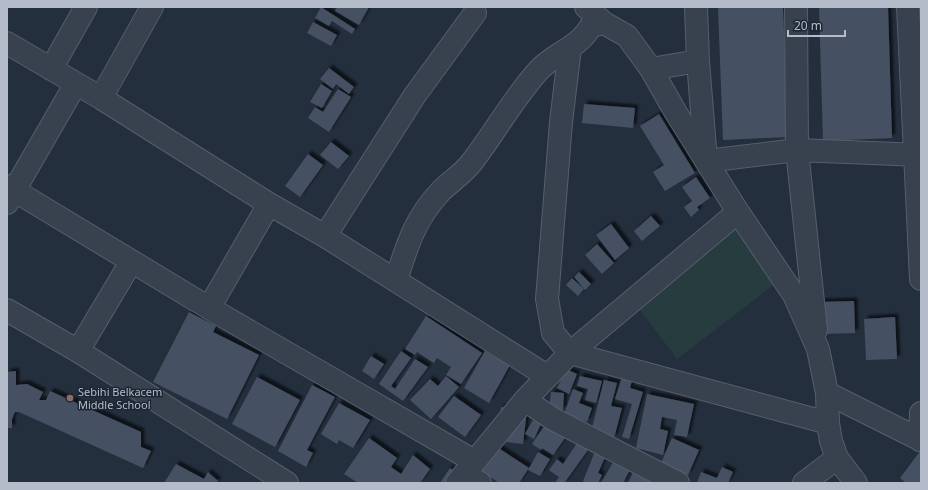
<svg xmlns="http://www.w3.org/2000/svg" width="928" height="490" font-family="'Noto Sans',sans-serif">
	<defs>
		<filter id="shadow"><feDropShadow dx="3.5" dy="-3.5" stdDeviation="1" flood-color="#0009"/></filter>
	</defs>
	<rect width="100%" height="100%" fill="#242f3e"/>
	<path fill="#263c3f" d="M 734,225 L 775,284 L 677,359 L 634,302 Z"/>
	<path fill="#455162" filter="url(#shadow)" d="M 321,7 L 355,29 L 352,34 L 332,21 L 329,26 L 315,18 Z
		M 337,7 L 369,7 L 359,25 L 335,11 Z
		M 718,7 L 783,7 L 788,137 L 723,140 Z
		M 819,7 L 888,7 L 892,138 L 823,141 Z
		M 313,22 L 337,35 L 331,46 L 307,33 Z
		M 329,68 L 354,87 L 349,94 L 336,84 L 333,89 L 320,79 Z
		M 321,84 L 332,91 L 322,108 L 310,102 Z
		M 338,89 L 351,97 L 329,132 L 308,118 L 315,107 L 323,112 Z
		M 584,104 L 635,108 L 633,128 L 582,123 Z
		M 659,114 L 695,173 L 665,191 L 653,172 L 664,165 L 640,126 Z
		M 331,142 L 349,156 L 338,169 L 320,155 Z
		M 308,154 L 323,165 L 300,197 L 285,186 Z
		M 696,177 L 710,198 L 697,207 L 699,210 L 691,217 L 684,207 L 692,201 L 682,187 Z
		M 651,216 L 660,226 L 642,241 L 634,231 Z
		M 611,224 L 629,248 L 615,260 L 596,235 Z
		M 597,244 L 614,263 L 602,274 L 585,255 Z
		M 579,272 L 591,284 L 585,290 L 574,277 Z
		M 572,278 L 584,289 L 578,296 L 566,285 Z
		M 854,301 L 855,333 L 820,334 L 819,302 Z
		M 189,312 L 216,326 L 213,332 L 259,355 L 227,419 L 153,382 Z
		M 426,316 L 482,353 L 461,384 L 446,375 L 451,367 L 437,358 L 434,363 L 417,352 L 415,355 L 405,349 Z
		M 895,317 L 897,359 L 866,360 L 864,319 Z
		M 401,351 L 411,358 L 391,386 L 395,389 L 415,359 L 428,367 L 403,401 L 379,384 Z
		M 485,351 L 510,365 L 489,403 L 464,388 Z
		M 371,356 L 384,364 L 374,379 L 362,371 Z
		M 566,369 L 577,374 L 569,394 L 557,388 Z
		M 16,371 L 16,385 L 27,384 L 43,392 L 39,400 L 46,400 L 50,391 L 141,432 L 141,447 L 151,451 L 143,468 L 19,412 L 15,412 L 12,419 L 12,428 L 7,428 L 7,372 Z
		M 623,374 L 633,377 L 630,388 L 643,392 L 629,439 L 622,437 L 632,404 L 615,399 Z
		M 446,376 L 459,387 L 431,419 L 410,400 L 430,379 L 438,386 Z
		M 580,376 L 602,381 L 596,403 L 585,400 L 588,389 L 577,386 Z
		M 257,377 L 300,400 L 275,447 L 232,424 Z
		M 604,380 L 617,383 L 611,406 L 622,408 L 614,438 L 591,432 Z
		M 312,385 L 335,397 L 307,450 L 313,453 L 306,467 L 278,451 Z
		M 573,389 L 583,393 L 579,403 L 592,408 L 587,422 L 564,414 Z
		M 551,392 L 564,393 L 563,410 L 549,410 Z
		M 647,394 L 694,404 L 687,437 L 674,435 L 677,420 L 662,417 L 660,429 L 668,431 L 663,455 L 636,448 Z
		M 454,396 L 481,415 L 465,437 L 438,417 Z
		M 339,403 L 370,420 L 353,448 L 339,440 L 337,444 L 321,434 Z
		M 501,407 L 527,410 L 523,444 L 506,442 L 507,436 L 498,435 Z
		M 533,420 L 541,424 L 534,439 L 525,434 Z
		M 545,425 L 565,438 L 553,455 L 542,448 L 541,450 L 532,444 Z
		M 369,438 L 397,458 L 391,467 L 401,474 L 413,455 L 430,469 L 420,483 L 358,483 L 344,474 Z
		M 672,438 L 699,450 L 688,475 L 661,463 Z
		M 488,441 L 529,468 L 519,483 L 499,483 L 472,464 Z
		M 577,443 L 588,450 L 565,482 L 567,483 L 555,483 L 559,477 L 549,470 L 557,459 L 563,464 Z
		M 596,449 L 607,453 L 598,473 L 602,475 L 598,483 L 587,483 L 583,481 Z
		M 921,450 L 921,483 L 906,483 L 900,478 Z
		M 538,452 L 550,459 L 540,476 L 528,470 Z
		M 615,459 L 631,468 L 623,483 L 601,483 Z
		M 176,464 L 204,479 L 208,472 L 218,481 L 217,483 L 164,483 Z
		M 722,467 L 733,472 L 728,483 L 697,483 L 701,472 L 717,478 Z
		M 450,468 L 472,483 L 440,483 Z
		M 635,468 L 661,483 L 628,483 Z"/>
	<g fill="none" stroke-linecap="round" stroke-linejoin="round">
		<g stroke="#565f6c" stroke-width="24">
			<path id="street" d="M 586,7 L 604,23 L 627,36 L 651,69 L 676,113 L 738,212 L 794,295 L 818,349 L 827,393 L 828,423 L 831,441 L 837,458 L 856,483
				M 696,7 L 698,61 L 706,161 L 797,150 L 921,155
				M 796,7 L 797,150 L 816,330
				M 908,7 L 921,279
				M 7,43 L 101,98 L 269,204 L 325,236 L 547,376
				M 570,48 L 561,122 L 547,299 L 553,333 L 570,353 L 828,423
				M 51,69 L 86,7
				M 651,69 L 698,61
				M 101,98 L 152,7
				M 7,186 L 209,308 L 474,461
				M 7,203 L 75,85
				M 325,236 L 415,95 L 475,13
				M 396,280 C 407,246 415,218 441,191 C 451,181 463,174 472,162 C 495,132 513,99 538,71 C 554,53 579,48 591,26 L 604,23
				M 209,308 L 269,204
				M 7,310 L 78,351 L 287,483
				M 78,351 L 131,262
				M 827,393 L 921,440
				M 525,400 L 553,419 L 678,483
				M 920,440 L 921,413
				M 464,474 L 480,483
				M 457,483 L 525,400 L 570,353 L 738,212
				M 804,483 L 837,458"/>
		</g>
		<use href="#street" stroke="#38414e" stroke-width="22"/>
	</g>
	<circle fill="#8d6e63" stroke="#1d2633" stroke-width="1.5" cx="70" cy="398" r="4"/>
	<g text-anchor="middle" stroke-width="3" stroke-linejoin="round" paint-order="stroke">
		<g font-size="11" fill="#b4bcc9" stroke="#1d2633" text-anchor="start">
			<text x="78" y="396">Sebihi Belkacem<tspan x="78" dy="13">Middle School</tspan></text>
		</g>
	</g>
	<rect width="928" height="490" fill="none" stroke="#b4bcc9" stroke-width="16"/>
	<path d="M788 30v6h57v-6" fill="none" stroke="#b4bcc9" stroke-width="2"/>
	<text x="794" y="30" font-size="12" fill="#b4bcc9" stroke="#1d2633" stroke-width="3" paint-order="stroke">20 m</text>
</svg>
